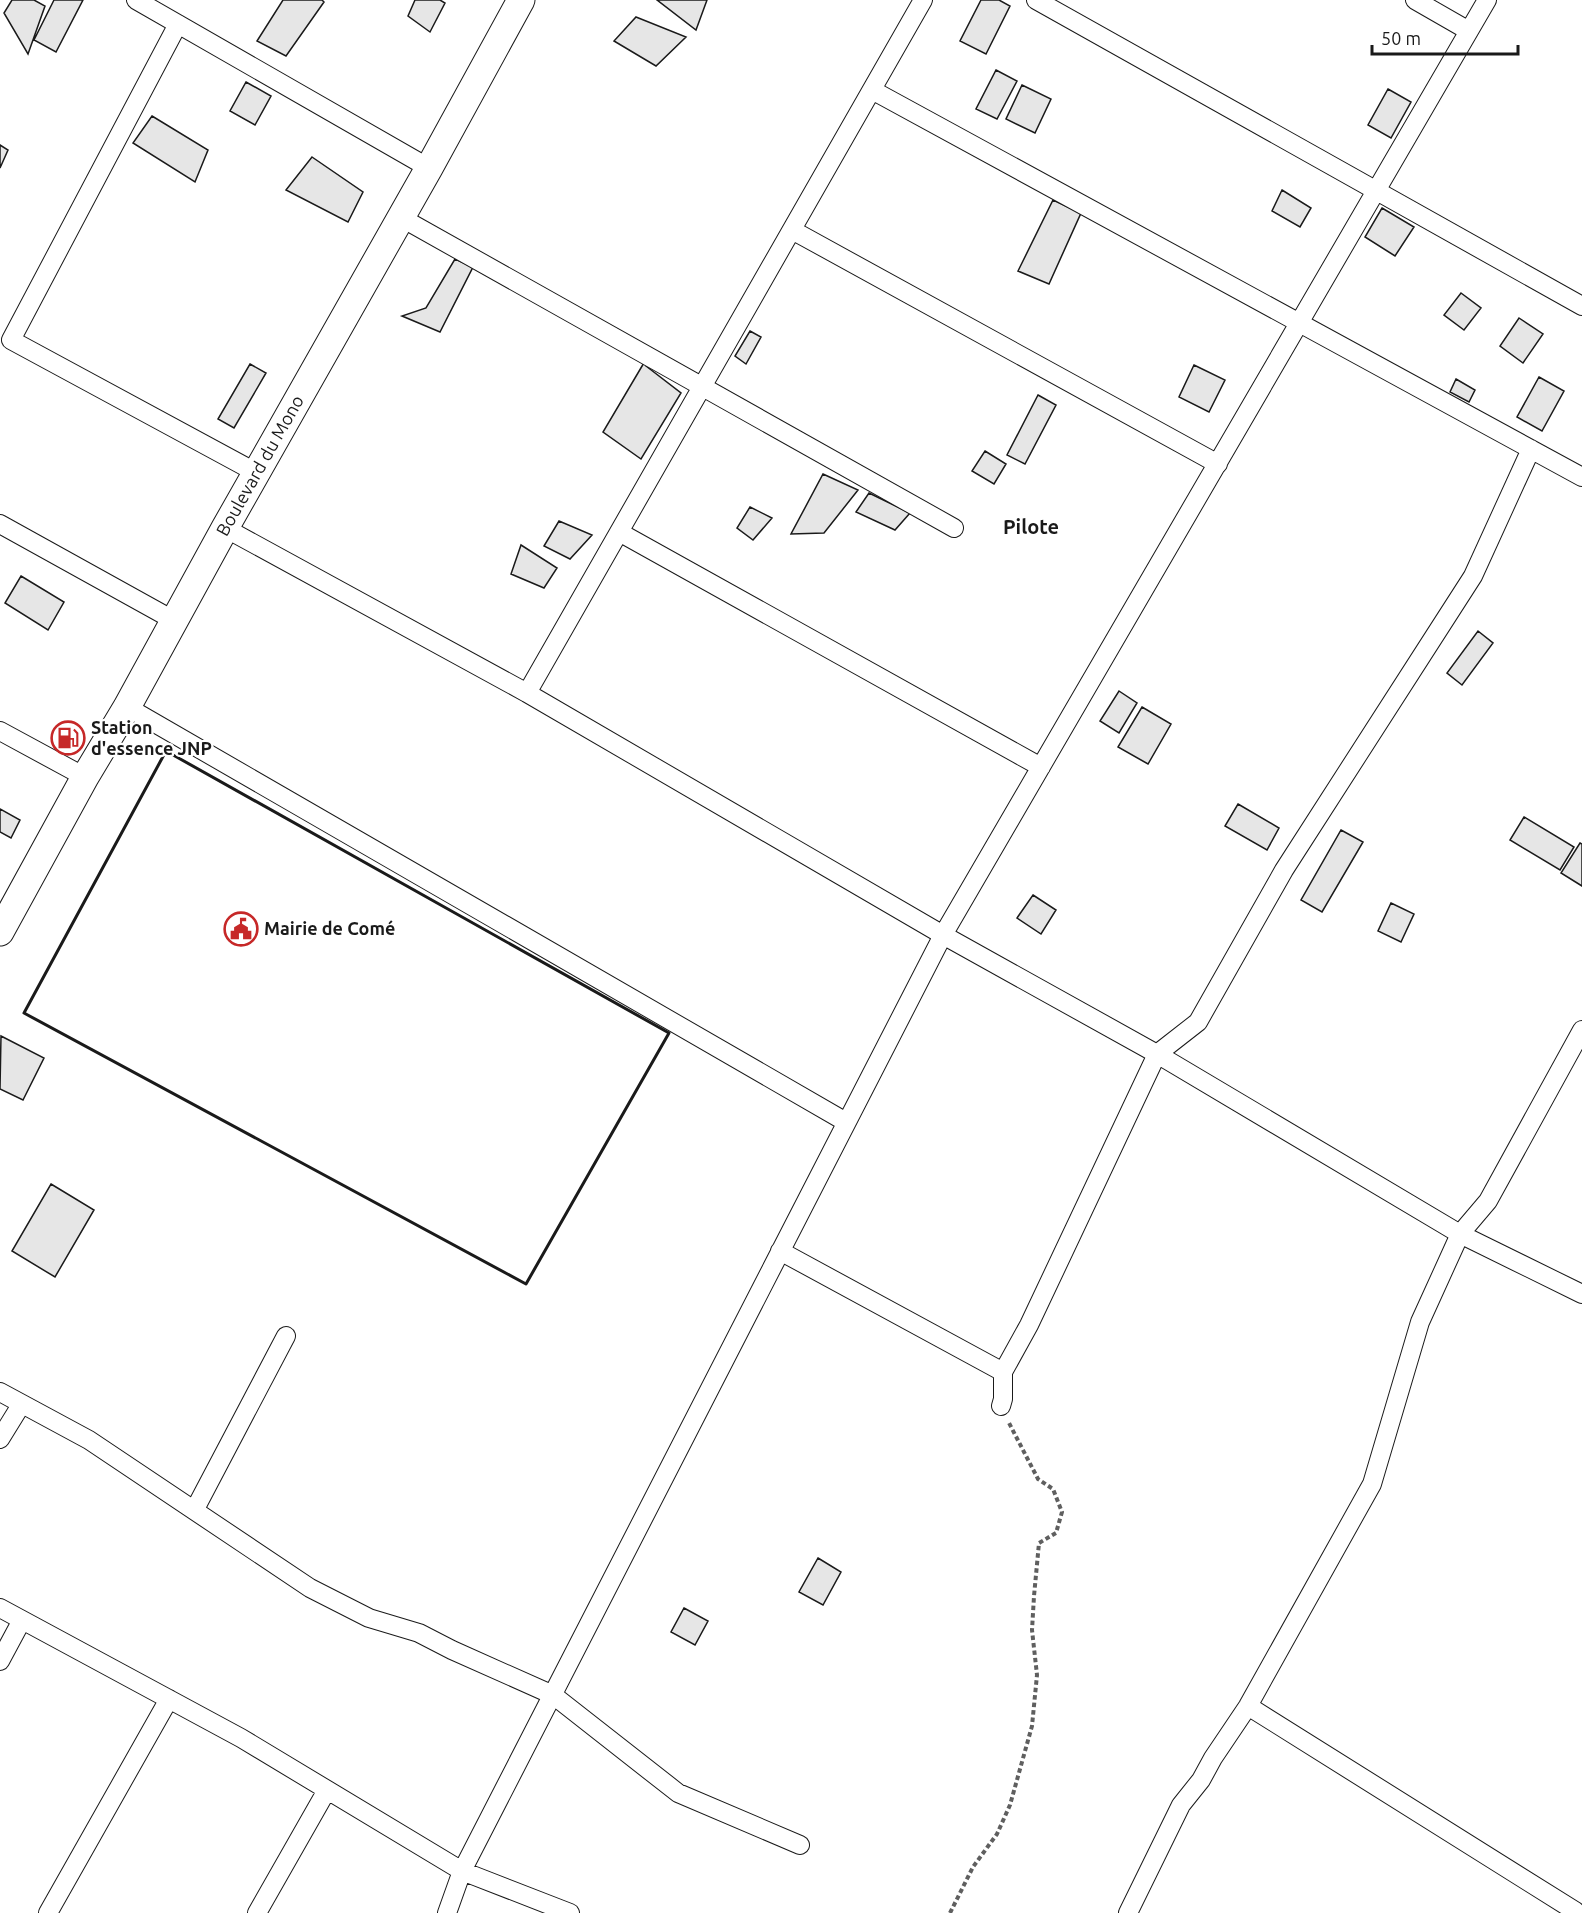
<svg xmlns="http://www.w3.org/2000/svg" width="1582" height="1913" font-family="Ubuntu,sans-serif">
	<rect width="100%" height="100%" fill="#fff"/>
	<path fill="#e6e6e6" stroke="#1a1a1a" stroke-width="1.5" d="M 12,0 L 34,0 L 45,6 L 28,54 L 4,13 Z
		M 54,0 L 83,0 L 56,52 L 34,40 Z
		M 283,0 L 322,0 L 324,2 L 286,56 L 257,41 Z
		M 415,0 L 440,0 L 445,3 L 430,32 L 408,16 Z
		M 657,0 L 707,0 L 696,30 Z
		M 981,0 L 999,0 L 1010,6 L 986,54 L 960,41 Z
		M 636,17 L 686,37 L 656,66 L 614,41 Z
		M 996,70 L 1017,81 L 997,119 L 976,109 Z
		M 246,82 L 271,96 L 255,125 L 230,111 Z
		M 1022,85 L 1051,99 L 1035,133 L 1006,119 Z
		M 1388,89 L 1411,102 L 1391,138 L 1368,125 Z
		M 152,116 L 208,150 L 195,182 L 133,143 Z
		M 0,145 L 8,150 L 0,168 Z
		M 312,157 L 363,192 L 348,222 L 286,190 Z
		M 1282,190 L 1311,208 L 1300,227 L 1272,211 Z
		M 1053,200 L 1081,213 L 1049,284 L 1018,271 Z
		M 1382,208 L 1414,227 L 1395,256 L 1365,237 Z
		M 455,259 L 473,267 L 440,332 L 402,316 L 426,308 Z
		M 1461,293 L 1481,308 L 1464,330 L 1444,315 Z
		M 1519,318 L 1543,334 L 1523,363 L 1500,346 Z
		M 750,331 L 761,337 L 746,364 L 735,356 Z
		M 648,356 L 646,366 L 681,393 L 641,459 L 603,432 Z
		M 250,364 L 266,373 L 234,428 L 218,419 Z
		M 1194,365 L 1225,380 L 1209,412 L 1179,397 Z
		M 1539,377 L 1564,391 L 1542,431 L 1517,417 Z
		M 1456,379 L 1475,390 L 1469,402 L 1450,392 Z
		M 1038,395 L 1056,405 L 1025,464 L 1007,455 Z
		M 985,451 L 1006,464 L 994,484 L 972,471 Z
		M 823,474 L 858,490 L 824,533 L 791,534 Z
		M 869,493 L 910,513 L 895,530 L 856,512 Z
		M 750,507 L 772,518 L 753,540 L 737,528 Z
		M 559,521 L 592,535 L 570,559 L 544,546 Z
		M 521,545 L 557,568 L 544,588 L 511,574 Z
		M 21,576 L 64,602 L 48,630 L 5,603 Z
		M 1478,631 L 1493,643 L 1462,685 L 1447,673 Z
		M 1119,691 L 1137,703 L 1119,733 L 1100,721 Z
		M 1142,707 L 1171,724 L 1148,764 L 1118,747 Z
		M 1238,804 L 1279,828 L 1267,850 L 1225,826 Z
		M 0,809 L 20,820 L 11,838 L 0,832 Z
		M 1524,817 L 1574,847 L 1560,870 L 1510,840 Z
		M 1341,830 L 1363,842 L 1322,912 L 1301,900 Z
		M 1580,843 L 1582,844 L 1582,886 L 1561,873 Z
		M 1033,895 L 1056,910 L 1041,934 L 1017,918 Z
		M 1391,903 L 1414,914 L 1401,942 L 1378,931 Z
		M 1,1036 L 44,1058 L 23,1100 L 0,1089 Z
		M 51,1184 L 94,1210 L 55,1277 L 12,1251 Z
		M 818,1558 L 841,1572 L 823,1605 L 799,1592 Z
		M 684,1608 L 708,1621 L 695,1645 L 671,1632 Z"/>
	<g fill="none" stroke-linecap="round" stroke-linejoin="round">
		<g stroke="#1a1a1a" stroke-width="20">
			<path id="minor" d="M 136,0 L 429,168
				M 1036,0 L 1582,306
				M 1415,0 L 1469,31
				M 178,24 L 11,340 L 257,473
				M 872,90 L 1582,477
				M 400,217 L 954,528
				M 792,230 L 1218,464
				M 0,524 L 175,621
				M 225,528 L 527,693 L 943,935 L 1157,1054 L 1460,1234 L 1582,1294
				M 619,532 L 1041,767
				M 527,693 L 923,0
				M 127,707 L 846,1122
				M 0,731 L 85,777
				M 780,1251 L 1003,1372
				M 0,1392 L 89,1440 L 310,1588 L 369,1618 L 419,1633 L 452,1650 L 553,1695 L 678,1793 L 800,1845
				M 1001,1406 L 1003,1399 L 1003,1372 L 1029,1325 L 1157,1054 L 1198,1022 L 1284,870 L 1473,576 L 1531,449
				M 0,1439 L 21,1405
				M 195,1509 L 286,1336
				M 0,1608 L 241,1738 L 462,1871 L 570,1913
				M 0,1661 L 22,1620
				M 1248,1706 L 1575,1911
				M 48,1913 L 169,1699
				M 257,1913 L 327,1790
				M 447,1913 L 462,1871 L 943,935 L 1487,0
				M 1128,1913 L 1181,1805 L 1201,1780 L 1213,1758 L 1248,1706 L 1372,1484 L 1420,1322 L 1460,1234 L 1488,1201 L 1582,1030"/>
		</g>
		<g stroke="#1a1a1a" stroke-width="29">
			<g id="primary">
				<path id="s1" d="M 0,932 L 85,777 L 127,707 L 225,528 L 429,168 L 521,0"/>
			</g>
		</g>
		<path stroke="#5f5f5f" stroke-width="4" stroke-dasharray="4.5 3" stroke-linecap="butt" d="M 950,1913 L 973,1867 L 997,1834 L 1010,1805 L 1032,1726 L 1037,1675 L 1032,1630 L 1034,1596 L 1039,1543 L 1056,1533 L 1062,1512 L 1053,1489 L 1038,1479 L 1008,1421"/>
		<use href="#minor" stroke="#fff" stroke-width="18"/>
		<use href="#primary" stroke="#fff" stroke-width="27"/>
		<path stroke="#1a1a1a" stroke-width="3" d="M 166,751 L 669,1033 L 526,1284 L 24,1013 Z"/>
	</g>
	<defs>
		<g id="fuel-ring" transform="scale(1.725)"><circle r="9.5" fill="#fff" stroke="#c62828" stroke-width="1.5"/><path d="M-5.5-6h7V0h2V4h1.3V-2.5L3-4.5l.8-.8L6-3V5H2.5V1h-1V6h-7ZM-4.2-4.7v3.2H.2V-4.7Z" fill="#c62828"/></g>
		<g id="civic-ring" transform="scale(1.725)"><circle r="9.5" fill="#fff" stroke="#c62828" stroke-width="1.5"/><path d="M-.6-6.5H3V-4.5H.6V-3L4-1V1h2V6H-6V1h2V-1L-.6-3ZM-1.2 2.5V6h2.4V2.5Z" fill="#c62828"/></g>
	</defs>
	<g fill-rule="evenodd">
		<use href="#fuel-ring" x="68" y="738"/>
		<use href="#civic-ring" x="241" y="929"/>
	</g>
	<g text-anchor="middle" stroke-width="4.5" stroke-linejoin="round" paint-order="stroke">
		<g font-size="18" fill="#1a1a1a" stroke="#fff">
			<text dy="6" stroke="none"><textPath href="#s1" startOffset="534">Boulevard du Mono</textPath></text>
		</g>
		<g font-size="18" font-weight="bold" fill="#1a1a1a" stroke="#fff" text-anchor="start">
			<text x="91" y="734">Station<tspan x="91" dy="21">d'essence JNP</tspan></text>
			<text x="264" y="935">Mairie de Comé</text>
		</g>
		<g font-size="20" font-weight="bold" fill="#1a1a1a" stroke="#fff">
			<text x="1031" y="534">Pilote</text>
		</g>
	</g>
	<path d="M1372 45v9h146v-9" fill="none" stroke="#1a1a1a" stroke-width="3"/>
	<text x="1381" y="45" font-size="18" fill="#1a1a1a" stroke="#ffffff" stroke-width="4.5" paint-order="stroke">50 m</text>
</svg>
